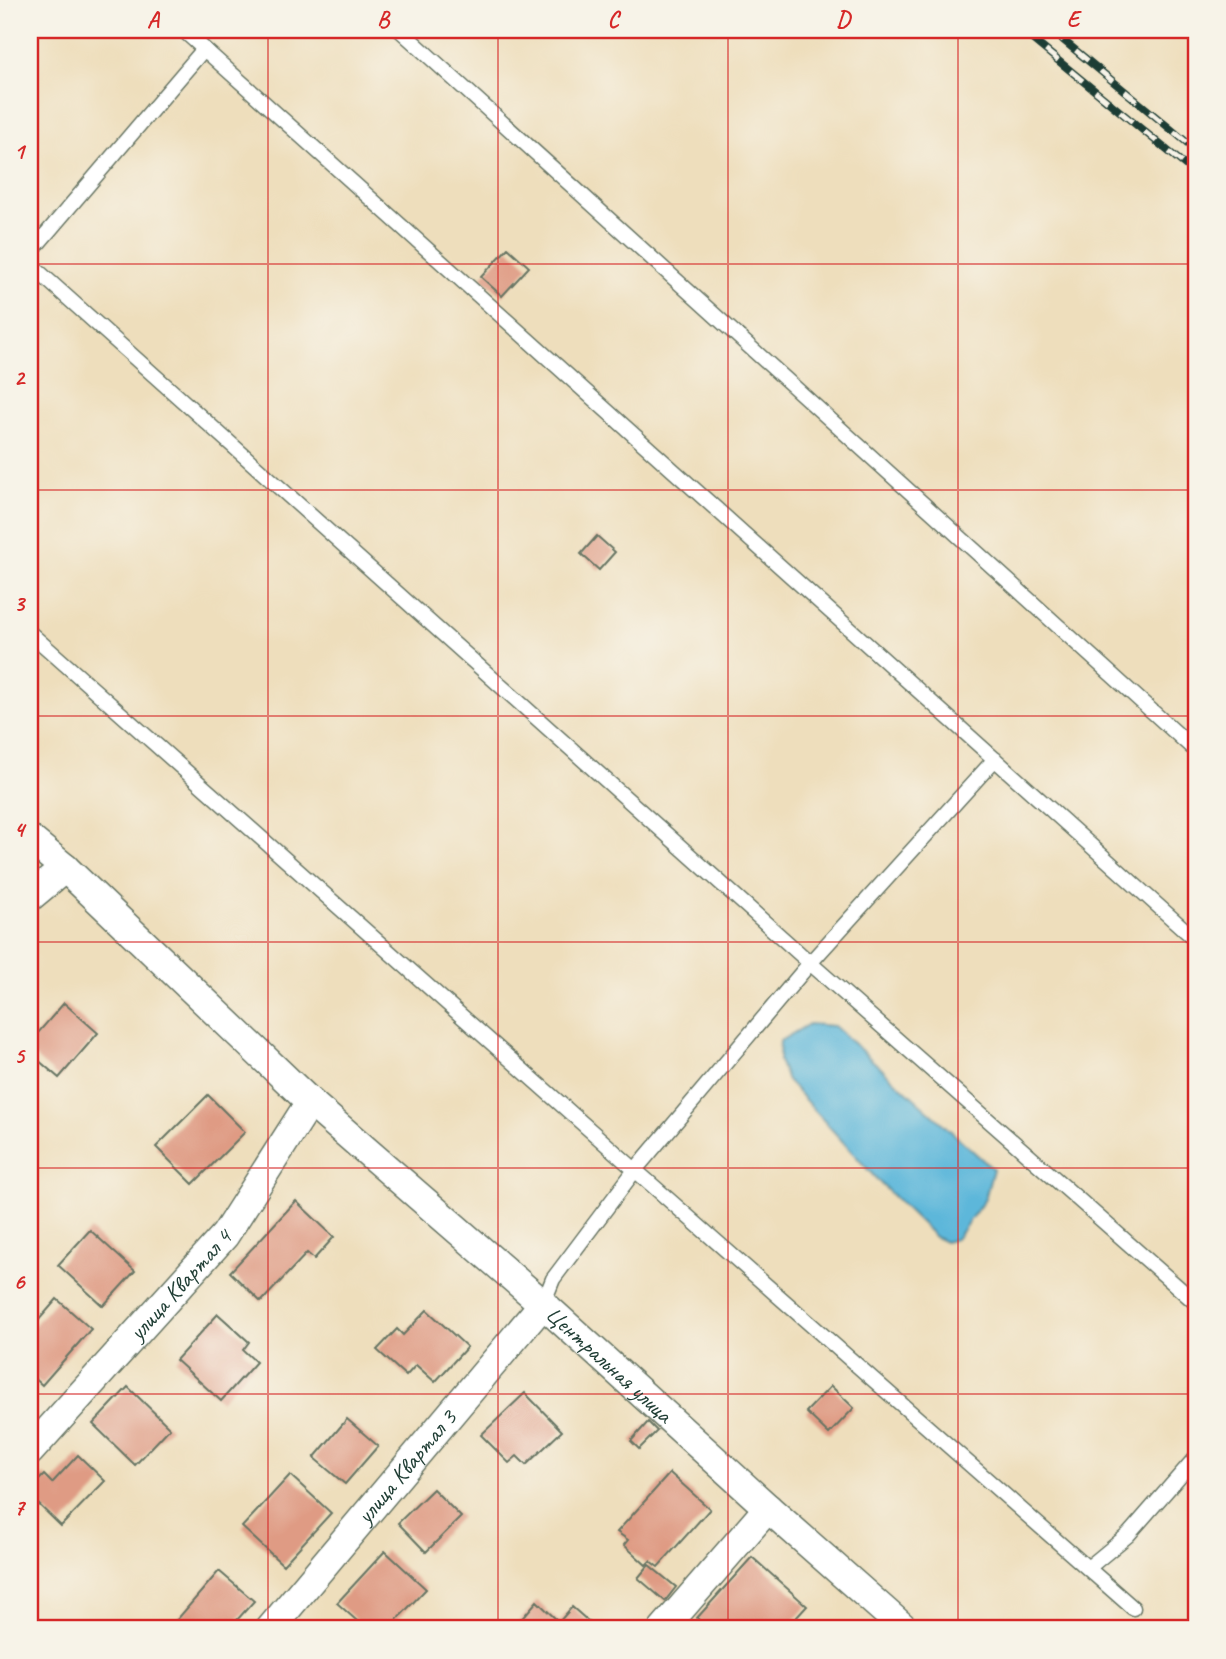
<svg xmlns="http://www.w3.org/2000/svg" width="1226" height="1659" font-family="Caveat,sans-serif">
	<rect width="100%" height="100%" fill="#f7f3e8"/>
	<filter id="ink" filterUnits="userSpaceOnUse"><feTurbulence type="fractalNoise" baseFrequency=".0143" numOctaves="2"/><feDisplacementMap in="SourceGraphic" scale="14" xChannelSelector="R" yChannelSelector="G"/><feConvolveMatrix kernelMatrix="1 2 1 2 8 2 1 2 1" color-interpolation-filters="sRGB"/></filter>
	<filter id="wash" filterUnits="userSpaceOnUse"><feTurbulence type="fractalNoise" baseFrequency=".00686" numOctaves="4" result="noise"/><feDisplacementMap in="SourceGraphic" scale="28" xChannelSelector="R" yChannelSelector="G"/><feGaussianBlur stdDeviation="1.57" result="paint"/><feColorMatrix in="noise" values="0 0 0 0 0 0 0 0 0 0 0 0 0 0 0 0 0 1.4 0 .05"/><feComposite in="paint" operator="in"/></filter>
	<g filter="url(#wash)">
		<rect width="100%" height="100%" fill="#eedebc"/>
		<path fill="#5db7da" stroke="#3e7a87" stroke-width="2" d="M 809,1024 L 834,1026 L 993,1169 L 985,1199 L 956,1239 L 945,1242 L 935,1237 L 882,1185 L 787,1080 L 779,1061 L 780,1041 Z"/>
		<g id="blocks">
			<path fill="#df9b84" d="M 508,248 L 529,267 L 502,296 L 481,277 Z
				M 597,536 L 615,552 L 599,570 L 581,554 Z
				M 64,1003 L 98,1033 L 59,1078 L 30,1053 L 30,1042 Z
				M 208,1095 L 245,1132 L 193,1184 L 156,1147 Z
				M 296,1201 L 334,1237 L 314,1259 L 307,1253 L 261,1302 L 230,1272 Z
				M 90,1230 L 135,1271 L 103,1306 L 58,1265 Z
				M 57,1299 L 91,1329 L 42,1385 L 30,1374 L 30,1330 Z
				M 427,1310 L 467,1347 L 435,1382 L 416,1365 L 406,1376 L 377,1350 L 397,1329 L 403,1335 Z
				M 218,1314 L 249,1342 L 243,1350 L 256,1362 L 221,1401 L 176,1360 Z
				M 831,1386 L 854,1408 L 829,1434 L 806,1412 Z
				M 128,1387 L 170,1428 L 135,1465 L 93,1424 Z
				M 525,1393 L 562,1431 L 526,1465 L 517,1456 L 509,1463 L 481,1435 Z
				M 347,1419 L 378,1446 L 345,1484 L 314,1458 Z
				M 648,1422 L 657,1431 L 639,1449 L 631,1441 Z
				M 78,1455 L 105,1481 L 61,1526 L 30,1496 L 30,1489 L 44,1475 L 52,1483 Z
				M 670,1473 L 710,1509 L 658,1567 L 650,1561 L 646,1565 L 624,1545 L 628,1540 L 617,1532 Z
				M 290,1475 L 331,1513 L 283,1565 L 242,1527 Z
				M 433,1489 L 461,1517 L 426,1552 L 398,1523 Z
				M 385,1551 L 426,1589 L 388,1629 L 366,1629 L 337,1603 Z
				M 752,1557 L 807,1606 L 786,1629 L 709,1629 L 697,1618 Z
				M 649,1565 L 676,1587 L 665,1601 L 638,1578 Z
				M 219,1571 L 254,1601 L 229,1629 L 184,1629 L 175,1622 Z
				M 537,1601 L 559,1622 L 572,1607 L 597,1629 L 526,1629 L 518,1623 Z"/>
		</g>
	</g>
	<g filter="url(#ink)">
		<use href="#blocks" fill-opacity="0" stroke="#677564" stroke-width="2"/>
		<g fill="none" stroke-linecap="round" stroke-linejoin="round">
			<g stroke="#677564" stroke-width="17">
				<path id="service" d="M 183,30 L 1196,940
					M 400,30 L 1196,751
					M 30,253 L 204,49
					M 30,264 L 810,963 L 1196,1303
					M 30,633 L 635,1170 L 1133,1608
					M 543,1304 L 553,1279 L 635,1170 L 810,963 L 995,759
					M 1088,1568 L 1128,1535 L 1196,1457"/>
			</g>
			<g stroke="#677564" stroke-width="31">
				<g id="minor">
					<path id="s1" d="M 30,839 L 65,868 L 310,1102 L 543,1304 L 768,1508 L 905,1629"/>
					<path d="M 30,897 L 65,868"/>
					<path id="s2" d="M 30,1451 L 225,1235 L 310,1102"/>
					<path id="s3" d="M 270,1629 L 543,1304"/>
					<path d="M 663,1629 L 768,1508"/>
				</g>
			</g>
			<use href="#service" stroke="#fff" stroke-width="14"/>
			<use href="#minor" stroke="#fff" stroke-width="28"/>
			<g stroke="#1f3d34" stroke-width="8">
				<path id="rail" d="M 1021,30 L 1196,174
					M 1051,30 L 1196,150"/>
			</g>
			<use href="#rail" stroke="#f7f3e8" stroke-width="5" stroke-dasharray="16" stroke-linecap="butt"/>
		</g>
	</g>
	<path fill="none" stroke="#d62828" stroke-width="2" stroke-opacity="0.55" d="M 268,30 L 268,1629M 498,30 L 498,1629M 728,30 L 728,1629M 958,30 L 958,1629M 30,264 L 1196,264M 30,490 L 1196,490M 30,716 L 1196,716M 30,942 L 1196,942M 30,1168 L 1196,1168M 30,1394 L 1196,1394"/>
	<g text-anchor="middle" stroke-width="6" stroke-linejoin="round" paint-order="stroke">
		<g font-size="24" fill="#1f3d34" stroke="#f7f3e8">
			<text dy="8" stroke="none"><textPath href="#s2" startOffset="224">улица Квартал 4</textPath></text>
			<text dy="8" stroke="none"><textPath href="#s1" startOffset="782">Центральная улица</textPath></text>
			<text dy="8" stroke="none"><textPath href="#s3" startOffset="212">улица Квартал 3</textPath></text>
		</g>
	</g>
	<rect width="1226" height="1659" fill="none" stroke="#f7f3e8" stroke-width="77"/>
	<rect x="38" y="38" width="1150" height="1582" fill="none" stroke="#d62828" stroke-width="2.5"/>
	<g font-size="23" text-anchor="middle" font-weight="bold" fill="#d62828">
		<text x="153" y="27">A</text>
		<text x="383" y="27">B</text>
		<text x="613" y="27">C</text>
		<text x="843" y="27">D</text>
		<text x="1073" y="27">E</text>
		<text x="19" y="159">1</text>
		<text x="19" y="385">2</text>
		<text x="19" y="611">3</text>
		<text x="19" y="837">4</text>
		<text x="19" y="1063">5</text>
		<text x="19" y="1289">6</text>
		<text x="19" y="1515">7</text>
	</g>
</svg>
